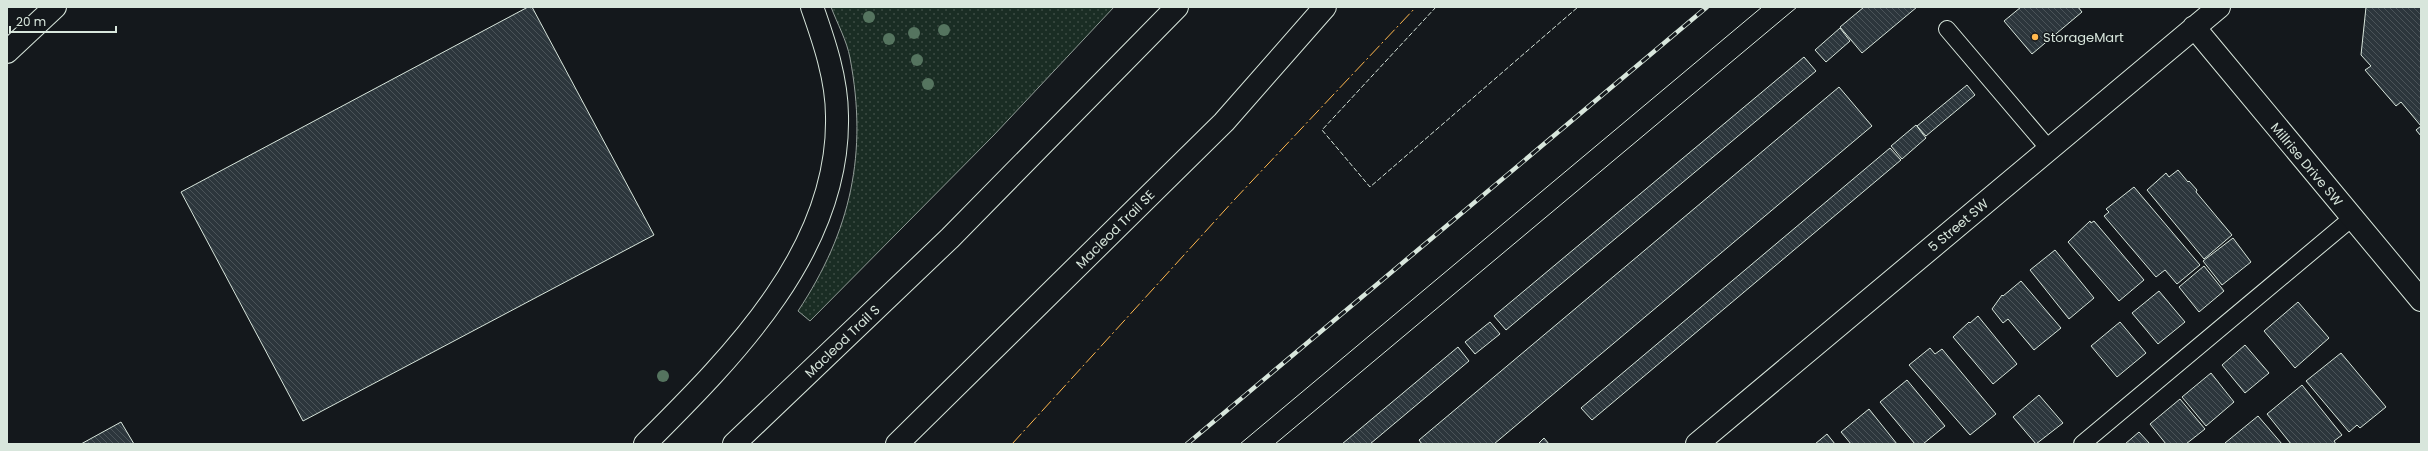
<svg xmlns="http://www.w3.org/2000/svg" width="2428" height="451" font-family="Poppins,sans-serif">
	<defs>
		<pattern id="grass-dots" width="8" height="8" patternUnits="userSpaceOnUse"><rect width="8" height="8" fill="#1a2d24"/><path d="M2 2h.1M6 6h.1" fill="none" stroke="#3b4b43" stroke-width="1.8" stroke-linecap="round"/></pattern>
		<pattern id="building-back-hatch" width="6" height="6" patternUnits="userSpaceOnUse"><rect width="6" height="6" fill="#2c363c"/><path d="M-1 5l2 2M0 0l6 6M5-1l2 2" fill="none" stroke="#4a5358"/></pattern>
	</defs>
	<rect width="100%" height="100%" fill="#14181c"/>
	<path fill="url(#grass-dots)" stroke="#939e99" d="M 831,7 L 1114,7 L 994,135 L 810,321 L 798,311 C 851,231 868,153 850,58 C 847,41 837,23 831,7 Z"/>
	<path fill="url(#building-back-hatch)" stroke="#d8e6dc" d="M 528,7 L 532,7 L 654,235 L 303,421 L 181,192 Z
		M 1864,7 L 1917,7 L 1862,53 L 1840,27 Z
		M 2021,7 L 2078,7 L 2082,12 L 2032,54 L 2004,21 Z
		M 2366,7 L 2421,7 L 2421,136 L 2416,130 L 2421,126 L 2401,102 L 2396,106 L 2365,70 L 2371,66 L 2361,55 Z
		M 1840,28 L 1850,41 L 1826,62 L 1815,50 Z
		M 1804,57 L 1816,71 L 1506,330 L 1494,316 Z
		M 1967,85 L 1975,95 L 1926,136 L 1917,126 Z
		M 1839,87 L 1872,126 L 1494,444 L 1422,444 L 1419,440 Z
		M 1916,125 L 1926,138 L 1902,159 L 1891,146 Z
		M 1890,148 L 1901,160 L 1592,420 L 1581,408 Z
		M 2178,170 L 2188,182 L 2189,181 L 2197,190 L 2196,192 L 2232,235 L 2204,259 L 2147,190 L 2166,173 L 2169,177 Z
		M 2134,187 L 2200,265 L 2177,284 L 2165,270 L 2156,277 L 2104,216 L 2109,212 L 2106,209 Z
		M 2090,221 L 2091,223 L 2094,221 L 2144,280 L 2119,301 L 2068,242 Z
		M 2233,238 L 2251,262 L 2222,285 L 2203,261 Z
		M 2055,250 L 2094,298 L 2069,319 L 2030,270 Z
		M 2204,266 L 2224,291 L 2199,312 L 2179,287 Z
		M 2021,281 L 2061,328 L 2034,350 L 2008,319 L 2003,323 L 1992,309 L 2002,295 L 2003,296 Z
		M 2159,291 L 2185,322 L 2158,344 L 2132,313 Z
		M 2298,302 L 2329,338 L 2295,368 L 2264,331 Z
		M 1978,316 L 2017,364 L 1993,384 L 1953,337 L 1969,322 L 1970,323 Z
		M 1490,322 L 1500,334 L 1475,354 L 1465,342 Z
		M 2120,322 L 2146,353 L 2117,377 L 2091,346 Z
		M 2245,345 L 2269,373 L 2245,393 L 2222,365 Z
		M 1458,347 L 1469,361 L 1370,444 L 1342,444 Z
		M 1930,348 L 1935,354 L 1942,349 L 1996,414 L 1970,435 L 1909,365 Z
		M 2341,353 L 2386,407 L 2360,428 L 2357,425 L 2349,432 L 2306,381 Z
		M 2211,373 L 2234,402 L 2206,426 L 2182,397 Z
		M 1907,380 L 1945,426 L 1923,444 L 1915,444 L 1880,402 Z
		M 2302,385 L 2342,435 L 2334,441 L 2336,444 L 2291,444 L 2267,414 Z
		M 2039,395 L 2063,423 L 2036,444 L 2013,417 Z
		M 2180,399 L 2205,429 L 2186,444 L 2166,444 L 2150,424 Z
		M 1869,409 L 1897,444 L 1851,444 L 1841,432 Z
		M 2258,416 L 2282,444 L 2224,444 L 2225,443 Z
		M 121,422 L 134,444 L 81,444 Z
		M 2139,432 L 2150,444 L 2125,444 Z
		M 1827,434 L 1835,444 L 1815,444 Z
		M 1544,438 L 1549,444 L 1538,444 Z"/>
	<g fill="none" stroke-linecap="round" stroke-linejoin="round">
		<g stroke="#d8e6dc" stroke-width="18">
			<path id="lane" d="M 1947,29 L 2049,149
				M 2082,444 L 2352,218"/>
		</g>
		<g stroke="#d8e6dc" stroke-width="24">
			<path id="street" d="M 2194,27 L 2421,300
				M 1697,444 L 2219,7"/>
		</g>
		<g stroke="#d8e6dc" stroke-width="24">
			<path id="secondary" d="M 7,52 L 55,7"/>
		</g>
		<g stroke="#d8e6dc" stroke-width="24">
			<path id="highway" d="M 645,444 C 733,356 840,250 837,116 C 837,79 824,41 812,7
				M 734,444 L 950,238 L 1177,7
				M 897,444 L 1224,122 L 1325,7"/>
		</g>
		<use href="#lane" stroke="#14181c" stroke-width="16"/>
		<use href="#street" stroke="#14181c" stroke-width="22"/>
		<use href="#secondary" stroke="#14181c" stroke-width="22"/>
		<use href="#highway" stroke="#14181c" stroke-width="22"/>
		<path stroke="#d8e6dc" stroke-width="1" d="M 1240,444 L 1762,7
			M 1275,444 L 1797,7"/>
		<g stroke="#d8e6dc" stroke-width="4.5">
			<path id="rail" d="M 1187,444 L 1707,7"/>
		</g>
		<use href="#rail" stroke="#14181c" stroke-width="3" stroke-dasharray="9" stroke-linecap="butt"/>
		<path stroke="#d8e6dc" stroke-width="1" stroke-dasharray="5 2" stroke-linecap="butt" d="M 1436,7 L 1322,130 L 1370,187 L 1578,7"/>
		<path stroke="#ffb74d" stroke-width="1" stroke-dasharray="14 3 2 3" stroke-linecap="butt" d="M 1012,444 L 1235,199 L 1416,7"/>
	</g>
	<g fill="#55745f">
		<circle cx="869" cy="17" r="6"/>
		<circle cx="944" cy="30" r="6"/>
		<circle cx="914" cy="33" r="6"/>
		<circle cx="889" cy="39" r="6"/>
		<circle cx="917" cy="60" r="6"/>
		<circle cx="928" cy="84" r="6"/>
		<circle cx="663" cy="376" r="6"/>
	</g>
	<circle fill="#ffb74d" stroke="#14181c" stroke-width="1.5" cx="2035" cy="37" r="4"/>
	<g text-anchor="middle" stroke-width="3" stroke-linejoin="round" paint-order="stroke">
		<g font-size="13" fill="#d8e6dc" stroke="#14181c" text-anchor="start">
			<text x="2043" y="42">StorageMart</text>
		</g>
		<g font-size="13" fill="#d8e6dc" stroke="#14181c">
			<text transform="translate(2307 164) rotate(50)" y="5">Millrise Drive SW</text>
			<text transform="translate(1958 225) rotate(-40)" y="5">5 Street SW</text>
			<text transform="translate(1115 229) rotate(-45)" y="5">Macleod Trail SE</text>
			<text transform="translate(842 341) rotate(-44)" y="5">Macleod Trail S</text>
		</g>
	</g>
	<rect width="2428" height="451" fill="none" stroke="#d8e6dc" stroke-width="16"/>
	<path d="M10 26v6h106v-6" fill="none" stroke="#d8e6dc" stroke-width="2"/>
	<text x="16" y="26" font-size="12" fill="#d8e6dc" stroke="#14181c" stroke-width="3" paint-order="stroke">20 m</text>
</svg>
